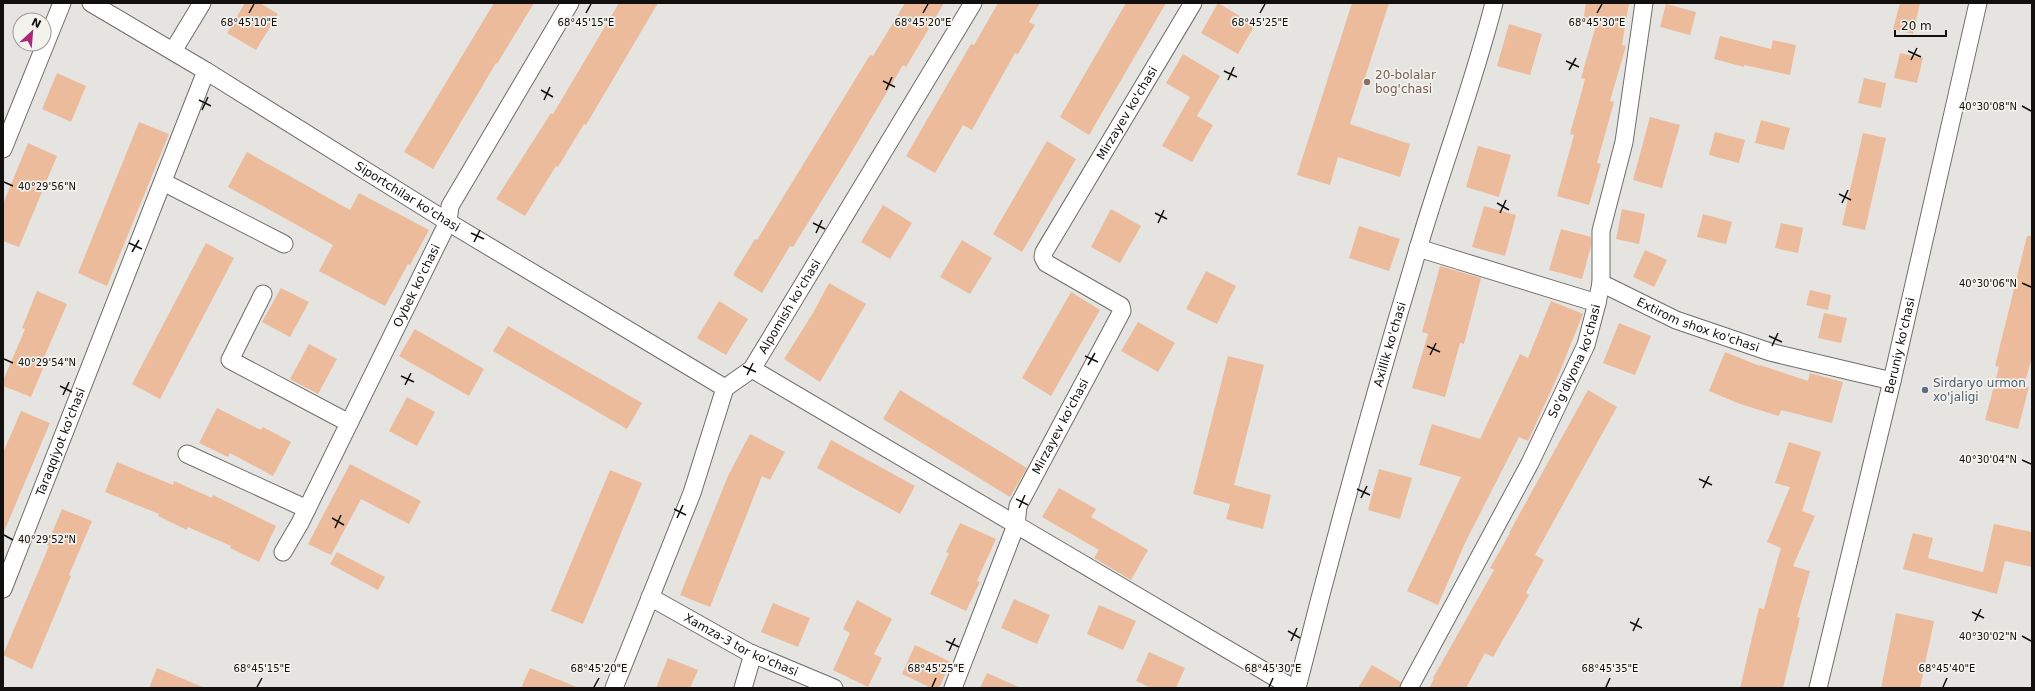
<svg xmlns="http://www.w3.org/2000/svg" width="2035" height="691" font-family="'DejaVu Sans',sans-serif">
	<rect width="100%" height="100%" fill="#e6e4e0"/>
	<path fill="#ecbb9c" d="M 245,3 L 260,3 L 278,14 L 256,50 L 227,33 Z
		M 494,3 L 534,3 L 497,64 L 496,63 L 433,169 L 404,152 Z
		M 619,3 L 658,3 L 586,125 L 584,124 L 558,167 L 556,166 L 525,216 L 496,199 L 551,113 L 553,114 Z
		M 905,3 L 944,3 L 906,67 L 903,65 L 848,158 L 793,247 L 790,246 L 762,293 L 733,275 L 755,239 L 757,240 L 870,55 L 873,56 Z
		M 998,3 L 1040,3 L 1029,22 L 1035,25 L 1018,54 L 1015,53 L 972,130 L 963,125 L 935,173 L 906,156 L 971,44 L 974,45 Z
		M 1126,3 L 1166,3 L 1089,135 L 1060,117 Z
		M 1218,3 L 1255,25 L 1238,54 L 1201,33 Z
		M 1352,3 L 1389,3 L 1350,124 L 1410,144 L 1400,177 L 1338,157 L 1330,185 L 1297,175 Z
		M 1586,3 L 1629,3 L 1622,45 L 1626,46 L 1610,101 L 1614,102 L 1597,163 L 1601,164 L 1589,205 L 1557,196 L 1574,135 L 1570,134 L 1585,79 L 1581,78 L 1596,25 L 1583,22 Z
		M 1900,3 L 1920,3 L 1913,34 L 1893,29 Z
		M 1666,4 L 1696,12 L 1690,35 L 1660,27 Z
		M 1509,24 L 1542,34 L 1530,75 L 1497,66 Z
		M 1720,36 L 1771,49 L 1773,40 L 1796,45 L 1790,75 L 1744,65 L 1744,67 L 1714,59 Z
		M 1900,53 L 1923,58 L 1917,83 L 1894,78 Z
		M 1183,54 L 1220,76 L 1197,116 L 1213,125 L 1192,162 L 1162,146 L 1190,97 L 1166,83 Z
		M 57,73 L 86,86 L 71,122 L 42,109 Z
		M 1864,78 L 1886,83 L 1881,108 L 1858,103 Z
		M 1650,117 L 1680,125 L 1662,188 L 1633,180 Z
		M 1761,120 L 1790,128 L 1784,150 L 1755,143 Z
		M 139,122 L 169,134 L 107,286 L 78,273 Z
		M 1715,132 L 1745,140 L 1739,163 L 1709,155 Z
		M 1863,133 L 1886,138 L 1865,230 L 1842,225 Z
		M 1047,141 L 1076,159 L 1022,252 L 993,234 Z
		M 28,143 L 57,156 L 19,247 L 3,241 L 3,204 Z
		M 1478,146 L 1511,155 L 1499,197 L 1466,187 Z
		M 247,152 L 350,210 L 359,193 L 429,230 L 410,265 L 408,264 L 385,306 L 319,271 L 333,245 L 228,187 Z
		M 883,205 L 912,223 L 890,259 L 861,242 Z
		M 1484,206 L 1516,215 L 1505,256 L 1472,247 Z
		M 1111,209 L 1141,226 L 1120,263 L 1091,247 Z
		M 1622,209 L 1645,214 L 1639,244 L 1616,239 Z
		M 1703,214 L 1732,222 L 1726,244 L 1697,237 Z
		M 1781,223 L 1803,228 L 1798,253 L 1775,248 Z
		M 1359,226 L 1400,239 L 1389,271 L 1349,258 Z
		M 1561,229 L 1591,237 L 1591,246 L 1582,279 L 1549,270 Z
		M 2027,236 L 2032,236 L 2032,357 L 2024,386 L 2029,387 L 2018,429 L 1985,420 L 1999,367 L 1995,366 Z
		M 962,240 L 992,258 L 970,294 L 940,277 Z
		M 206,243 L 234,258 L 160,399 L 132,384 Z
		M 1645,250 L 1667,260 L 1654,287 L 1633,277 Z
		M 1440,266 L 1481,278 L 1464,344 L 1460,343 L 1445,397 L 1412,388 L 1428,334 L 1422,332 Z
		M 1206,271 L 1236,286 L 1217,324 L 1186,309 Z
		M 829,283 L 866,304 L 820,382 L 784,359 L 813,313 Z
		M 281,288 L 309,302 L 290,337 L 262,322 Z
		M 1810,290 L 1831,295 L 1828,310 L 1806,305 Z
		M 37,291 L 67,304 L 43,360 L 46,361 L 31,397 L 3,386 L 3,381 L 25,329 L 22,328 Z
		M 1071,292 L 1100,310 L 1051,396 L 1022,378 Z
		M 719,301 L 748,319 L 726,355 L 697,338 Z
		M 1551,301 L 1583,314 L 1560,371 L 1528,441 L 1519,437 L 1465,543 L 1438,605 L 1407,591 L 1461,477 L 1419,465 L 1432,424 L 1480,439 L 1520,354 L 1528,358 Z
		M 1824,313 L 1847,318 L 1841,343 L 1818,338 Z
		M 1138,322 L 1175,343 L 1158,372 L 1121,351 Z
		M 1619,323 L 1651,336 L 1635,375 L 1603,363 Z
		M 508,326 L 642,403 L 627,429 L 493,351 Z
		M 415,329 L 484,369 L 469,396 L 399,356 Z
		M 309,344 L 337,359 L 318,394 L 290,379 Z
		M 1725,352 L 1760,366 L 1760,365 L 1808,381 L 1810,373 L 1843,382 L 1832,423 L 1781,410 L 1779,416 L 1740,404 L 1709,391 Z
		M 1228,356 L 1264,365 L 1234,485 L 1271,495 L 1263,529 L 1226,519 L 1230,504 L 1193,494 Z
		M 900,390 L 1027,468 L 1010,497 L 883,419 Z
		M 1588,390 L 1617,407 L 1535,555 L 1544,560 L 1526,593 L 1529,595 L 1493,657 L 1485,653 L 1466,688 L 1429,688 L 1434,679 L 1433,678 L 1494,570 L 1490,568 L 1510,533 L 1509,533 Z
		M 407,397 L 435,412 L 417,446 L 389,431 Z
		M 217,408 L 261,430 L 263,427 L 291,442 L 273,476 L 230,453 L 228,457 L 199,443 Z
		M 21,411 L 50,423 L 3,534 L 3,453 Z
		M 750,434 L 785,452 L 770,480 L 762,476 L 710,607 L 680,595 L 728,476 Z
		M 831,440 L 915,486 L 900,514 L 817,468 Z
		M 1789,442 L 1821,452 L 1802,511 L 1815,516 L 1793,566 L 1810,571 L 1797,617 L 1800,618 L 1783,688 L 1740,688 L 1759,608 L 1764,609 L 1781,548 L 1767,542 L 1790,487 L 1775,483 Z
		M 117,462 L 173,485 L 174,481 L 212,498 L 213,495 L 276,526 L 259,562 L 230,548 L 231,546 L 188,527 L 187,530 L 158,516 L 159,514 L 105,492 Z
		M 350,464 L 421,501 L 409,524 L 361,499 L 331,555 L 308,544 Z
		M 1379,469 L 1412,478 L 1400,519 L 1368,510 Z
		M 610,470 L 642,483 L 583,624 L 551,611 Z
		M 1059,488 L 1096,509 L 1091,517 L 1148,550 L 1131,580 L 1094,558 L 1099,550 L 1042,517 Z
		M 62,509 L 92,521 L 69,575 L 71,576 L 32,669 L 3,655 L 49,546 L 47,545 Z
		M 960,523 L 996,539 L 977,581 L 980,582 L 966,611 L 930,594 L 949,553 L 946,552 Z
		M 1994,524 L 2032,532 L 2032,567 L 2005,561 L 1997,594 L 1903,569 L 1913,533 L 1933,538 L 1928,558 L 1983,572 Z
		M 337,552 L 385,577 L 378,590 L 330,564 Z
		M 1014,599 L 1050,615 L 1037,644 L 1001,628 Z
		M 857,600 L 892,619 L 874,654 L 882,658 L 868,687 L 833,670 L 850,633 L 843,629 Z
		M 773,603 L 810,618 L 798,647 L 761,632 Z
		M 1099,605 L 1136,621 L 1123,650 L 1087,634 Z
		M 1896,613 L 1934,621 L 1920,688 L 1881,688 Z
		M 915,645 L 951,662 L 939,688 L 931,688 L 902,674 Z
		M 1149,652 L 1185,668 L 1176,688 L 1151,688 L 1136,681 Z
		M 668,658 L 698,670 L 690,688 L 656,688 Z
		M 1372,665 L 1401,682 L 1399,688 L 1358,688 Z
		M 157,668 L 205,688 L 149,688 Z
		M 530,668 L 579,688 L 521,688 Z
		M 987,673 L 1021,688 L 980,688 Z"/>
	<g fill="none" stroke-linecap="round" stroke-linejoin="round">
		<g stroke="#6e6d69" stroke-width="19">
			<g id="minor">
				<path id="s1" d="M 91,3 L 206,71 L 448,222 L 725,388"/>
				<path d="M 173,51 L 202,3"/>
				<path d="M 3,149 L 62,3"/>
				<path d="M 163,182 L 284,244"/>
				<path d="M 1418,248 L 1597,303"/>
				<path id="s2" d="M 1601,283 L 1676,320 L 1770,352 L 1892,381"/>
				<path d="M 263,294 L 230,360 L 349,423"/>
				<path d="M 752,369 L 1293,688"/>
				<path d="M 187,454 L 307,509"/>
				<path id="s3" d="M 283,552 L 300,523 L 448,222 L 450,206 L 570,3"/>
				<path id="s4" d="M 3,589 L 206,71"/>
				<path id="s5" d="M 650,597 L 748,652 L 834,688"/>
				<path id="s6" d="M 614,688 L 692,493 L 725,388 L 752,369 L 973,3"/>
				<path d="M 743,688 L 753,654"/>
				<path id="s7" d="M 953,688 L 1016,525 L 1018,506 L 1122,311 L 1121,306 L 1046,263 L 1043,257 L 1044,252 L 1193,3"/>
				<path id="s8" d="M 1297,688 C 1334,541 1374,395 1418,249 C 1442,167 1473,86 1494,3"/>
				<path id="s9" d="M 1409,688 L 1530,463 L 1586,345 L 1597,303 L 1601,283 L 1601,231 L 1624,142 L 1644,3"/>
				<path id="s10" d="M 1818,688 L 1892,381 L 1978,3"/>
			</g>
		</g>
		<use href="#minor" stroke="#fff" stroke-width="17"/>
	</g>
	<path fill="none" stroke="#11100f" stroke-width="1.5" d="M 249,13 L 254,4M 586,13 L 591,4M 923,13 L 928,4M 1260,13 L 1265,4M 1597,13 L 1602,4M 1908,51 L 1921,57M 1911,60 L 1917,48M 1566,61 L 1579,67M 1569,70 L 1576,58M 1224,71 L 1237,77M 1228,80 L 1234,67M 883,81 L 895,87M 541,90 L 553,97M 886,90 L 892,77M 199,100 L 211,106M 544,100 L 550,87M 2022,106 L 2031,111M 202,110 L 208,97M 4,182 L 13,186M 1839,194 L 1851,200M 1497,203 L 1509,210M 1842,203 L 1848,190M 1155,213 L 1167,219M 1500,213 L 1506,200M 813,223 L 825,229M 1158,223 L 1164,210M 471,233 L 484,239M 816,233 L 822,220M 474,242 L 480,230M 129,243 L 142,249M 132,252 L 139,240M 2022,283 L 2031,287M 1769,336 L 1782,342M 1427,346 L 1440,352M 1772,346 L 1778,333M 1430,355 L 1436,343M 1085,356 L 1098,362M 4,359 L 13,363M 1088,365 L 1095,353M 743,366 L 756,372M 747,375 L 753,363M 401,376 L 414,382M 405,385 L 411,373M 60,386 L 72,392M 63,395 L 69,382M 2022,460 L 2031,464M 1699,479 L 1712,485M 1703,488 L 1709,476M 1357,489 L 1370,495M 1361,498 L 1367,486M 1016,499 L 1028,505M 1019,508 L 1025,495M 674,509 L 686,515M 332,518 L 344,525M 677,518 L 683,505M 335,528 L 341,515M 4,535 L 13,540M 1972,612 L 1984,618M 1975,621 L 1981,609M 1630,622 L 1642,628M 1288,631 L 1300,638M 1633,631 L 1639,618M 2022,636 L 2031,641M 946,641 L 959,647M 1291,641 L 1297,628M 949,651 L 955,638M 257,687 L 262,678M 594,687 L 599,678M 932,687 L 936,678M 1269,687 L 1273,678M 1606,687 L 1610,678M 1943,687 L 1947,678"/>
	<circle fill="#8d6e63" stroke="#f3f2ed" stroke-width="1.5" cx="1367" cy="82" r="4"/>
	<circle fill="#5c6f8a" stroke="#f3f2ed" stroke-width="1.5" cx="1925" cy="390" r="4"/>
	<g text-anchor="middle" stroke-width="3.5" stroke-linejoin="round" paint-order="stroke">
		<g font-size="12" fill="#785e54" stroke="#f3f2ed" text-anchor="start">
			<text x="1375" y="79">20-bolalar<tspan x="1375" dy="14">bog'chasi</tspan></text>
		</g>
		<g font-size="12" fill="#11100f" stroke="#f3f2ed">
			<text dy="4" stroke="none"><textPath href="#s7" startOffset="680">Mirzayev ko'chasi</textPath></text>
			<text dy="4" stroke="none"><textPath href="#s1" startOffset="371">Siportchilar ko'chasi</textPath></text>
			<text dy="4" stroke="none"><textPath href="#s3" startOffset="298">Oybek ko'chasi</textPath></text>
			<text dy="4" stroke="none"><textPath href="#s6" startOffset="426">Alpomish ko'chasi</textPath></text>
			<text dy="4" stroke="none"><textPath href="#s2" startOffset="106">Extirom shox ko'chasi</textPath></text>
			<text dy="4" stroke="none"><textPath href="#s8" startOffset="356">Axillik ko'chasi</textPath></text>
			<text dy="4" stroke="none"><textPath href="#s10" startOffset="352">Beruniy ko'chasi</textPath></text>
			<text dy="4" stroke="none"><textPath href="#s9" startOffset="367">So'g'diyona ko'chasi</textPath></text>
			<text dy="4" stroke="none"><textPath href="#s7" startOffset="284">Mirzayev ko'chasi</textPath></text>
			<text dy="4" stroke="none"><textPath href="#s4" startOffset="158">Taraqqiyot ko'chasi</textPath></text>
			<text dy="4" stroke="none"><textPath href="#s5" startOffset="103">Xamza-3 tor ko'chasi</textPath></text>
		</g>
		<g font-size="12" fill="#4e5e75" stroke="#f3f2ed" text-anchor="start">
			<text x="1933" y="387">Sirdaryo urmon<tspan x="1933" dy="14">xo'jaligi</tspan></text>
		</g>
	</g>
	<g font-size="10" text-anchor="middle" fill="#11100f" stroke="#f3f2ed" stroke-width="3.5" stroke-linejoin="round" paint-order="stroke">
		<text x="249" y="26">68°45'10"E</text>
		<text x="586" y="26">68°45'15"E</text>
		<text x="923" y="26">68°45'20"E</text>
		<text x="1260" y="26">68°45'25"E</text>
		<text x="1597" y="26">68°45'30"E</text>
		<text x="1988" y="110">40°30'08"N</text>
		<text x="47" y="190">40°29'56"N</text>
		<text x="1988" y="287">40°30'06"N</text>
		<text x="47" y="366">40°29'54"N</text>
		<text x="1988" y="463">40°30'04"N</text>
		<text x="47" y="543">40°29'52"N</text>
		<text x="1988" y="640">40°30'02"N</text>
		<text x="262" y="672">68°45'15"E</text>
		<text x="599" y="672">68°45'20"E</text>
		<text x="936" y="672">68°45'25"E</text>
		<text x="1273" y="672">68°45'30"E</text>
		<text x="1610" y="672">68°45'35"E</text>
		<text x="1947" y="672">68°45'40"E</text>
	</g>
	<rect width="2035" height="691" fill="none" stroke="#11100f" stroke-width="8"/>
	<g transform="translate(32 32) rotate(26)"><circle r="19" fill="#f3f2ed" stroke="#999894"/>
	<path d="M0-3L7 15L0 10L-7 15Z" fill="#a82979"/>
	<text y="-6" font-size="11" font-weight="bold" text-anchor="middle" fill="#11100f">N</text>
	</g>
	<path d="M1895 30v6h51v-6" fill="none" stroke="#11100f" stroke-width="2"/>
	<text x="1901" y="30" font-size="12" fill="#11100f" stroke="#f3f2ed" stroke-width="3" paint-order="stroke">20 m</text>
</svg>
